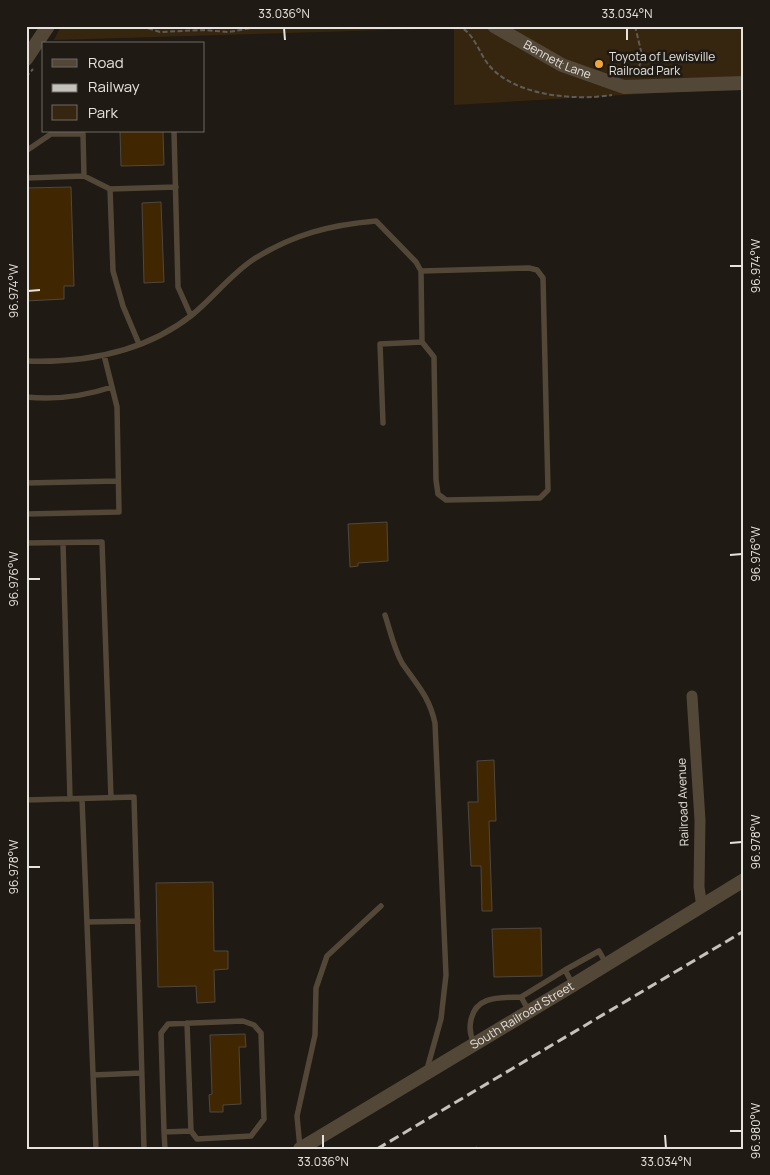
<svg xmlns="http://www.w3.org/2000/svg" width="770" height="1175" font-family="Manrope,sans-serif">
	<rect width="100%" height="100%" fill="#1f1a13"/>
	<path fill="#36260f" d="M 61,26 L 744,26 L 744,88 L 454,105 L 454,28 L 54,40 Z"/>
	<path fill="#402701" stroke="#4f4840" d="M 120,131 L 163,131 L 164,165 L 121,166 Z
		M 71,187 L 74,286 L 64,286 L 64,299 L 26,301 L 26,188 Z
		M 161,202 L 164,282 L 144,283 L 142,203 Z
		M 387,522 L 388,561 L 358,563 L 358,566 L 350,567 L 348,524 Z
		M 494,760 L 496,821 L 489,821 L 492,911 L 482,911 L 481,866 L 471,866 L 468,802 L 478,802 L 477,761 Z
		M 213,882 L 214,951 L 228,951 L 228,969 L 214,970 L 215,1002 L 197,1003 L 196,986 L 158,987 L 156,883 Z
		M 541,928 L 542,976 L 494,977 L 492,929 Z
		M 245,1034 L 246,1047 L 239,1047 L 241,1104 L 223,1105 L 223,1112 L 210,1112 L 209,1095 L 212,1094 L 210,1035 Z"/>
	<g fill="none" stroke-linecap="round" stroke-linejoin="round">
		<path stroke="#605b55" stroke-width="2" stroke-dasharray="5 2.5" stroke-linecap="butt" d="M 141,26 L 160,32 L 203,30 L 229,32 L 263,26 L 298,26
			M 457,26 C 473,30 479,53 488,64 C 513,96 575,101 612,95
			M 635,26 L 642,55 L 639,67
			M 637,75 L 639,67 L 672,73
			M 26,77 L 33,69
			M 476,1147 L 477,1149"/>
		<path stroke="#534738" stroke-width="5.5" d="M 174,131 L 178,287 L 191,316
			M 26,151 L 51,134 L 83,134 L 84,176
			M 26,178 L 84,176 L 110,189
			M 139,344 L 123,306 L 113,271 L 110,189 L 176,187
			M 26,361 C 84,363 145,352 192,315 C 213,298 231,274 254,259 C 294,234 330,225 376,221 L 416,262 L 421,271 L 529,268 L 537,270 L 543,278 L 548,490 L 540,498 L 446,500 L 438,494 L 436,480 L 434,357 L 422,342 L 421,271
			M 26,397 C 55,400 85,396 112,387
			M 383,423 L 380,344 L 422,342
			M 26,483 L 118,481
			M 26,514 L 119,512 L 117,407 L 104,355
			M 26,543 L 102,542 L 111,798
			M 63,543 L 70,799
			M 385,615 C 390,630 394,649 402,663 C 417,685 429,696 435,723 L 446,975 L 441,1019 L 427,1069
			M 82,799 L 96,1149
			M 26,800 L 134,797 L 144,1149
			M 87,922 L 138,921
			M 573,985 L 565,970 L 599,951 L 607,965
			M 529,1011 L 521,997 L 565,970
			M 187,1023 L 191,1131
			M 474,1043 C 470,1035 469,1028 471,1020 C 476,995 500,998 521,997
			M 93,1075 L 142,1073
			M 164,1132 L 191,1131 L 197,1139 L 251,1136 L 264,1119 L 261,1033 L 254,1025 L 243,1021 L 168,1024 L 161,1033 L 164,1132 L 165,1149
			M 300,1148 L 297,1116 L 315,1035 L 316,988 L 327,956 L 381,906"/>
		<path stroke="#534738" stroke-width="11" d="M 692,696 L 700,820 L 699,887 L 702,907"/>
		<g stroke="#534738" stroke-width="14">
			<path id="s1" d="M 494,26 L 562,65 L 624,87 L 744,83"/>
			<path d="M 26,59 L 48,26"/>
			<path id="s2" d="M 300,1149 L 573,985 L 744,880"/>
		</g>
		<path stroke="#c5c1bb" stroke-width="3" stroke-dasharray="10 5" stroke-linecap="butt" d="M 377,1149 L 744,931"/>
	</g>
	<path fill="none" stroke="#e6e2dd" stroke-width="2" d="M 284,28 L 285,40M 627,28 L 627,40M 730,266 L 742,266M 28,291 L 40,290M 730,555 L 742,554M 28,579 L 40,579M 730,843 L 742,842M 28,867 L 40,867M 730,1131 L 742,1131M 323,1135 L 323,1148M 665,1135 L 666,1148"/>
	<circle fill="#efa73d" stroke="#1f1a13" stroke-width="2" cx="599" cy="64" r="5"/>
	<g text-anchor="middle" stroke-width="5" stroke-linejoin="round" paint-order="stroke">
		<g font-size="12" fill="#e6e2dd" stroke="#1f1a13" text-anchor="start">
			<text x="609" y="61">Toyota of Lewisville<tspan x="609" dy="14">Railroad Park</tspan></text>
		</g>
		<g font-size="12" fill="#e6e2dd" stroke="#1f1a13">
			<text dy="4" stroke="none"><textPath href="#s1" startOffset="72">Bennett Lane</textPath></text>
			<text transform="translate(683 802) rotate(-92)" y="4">Railroad Avenue</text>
			<text dy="4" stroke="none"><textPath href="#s2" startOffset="259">South Railroad Street</textPath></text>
		</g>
	</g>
	<rect width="770" height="1175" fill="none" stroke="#1f1a13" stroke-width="55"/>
	<rect x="42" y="42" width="162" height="90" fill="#1f1a13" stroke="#6f6a64"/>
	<rect x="52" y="59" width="25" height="8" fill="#534738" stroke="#6f6a64"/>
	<text x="88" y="68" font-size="15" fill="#e6e2dd">Road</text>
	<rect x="52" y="84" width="25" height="8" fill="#c5c1bb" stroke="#6f6a64"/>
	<text x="88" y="92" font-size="15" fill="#e6e2dd">Railway</text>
	<rect x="52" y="105" width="25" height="15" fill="#36260f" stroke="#6f6a64"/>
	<text x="88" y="118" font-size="15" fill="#e6e2dd">Park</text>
	<rect x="28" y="28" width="714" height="1120" fill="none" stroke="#e6e2dd" stroke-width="2"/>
	<g font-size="12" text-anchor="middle" fill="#e6e2dd">
		<text x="284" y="18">33.036°N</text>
		<text x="627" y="18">33.034°N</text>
		<text transform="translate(756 266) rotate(-90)" y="4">96.974°W</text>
		<text transform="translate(14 291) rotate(-90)" y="4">96.974°W</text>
		<text transform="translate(756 554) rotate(-90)" y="4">96.976°W</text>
		<text transform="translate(14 579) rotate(-90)" y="4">96.976°W</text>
		<text transform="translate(756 842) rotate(-90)" y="4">96.978°W</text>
		<text transform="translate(14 867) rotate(-90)" y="4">96.978°W</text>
		<text transform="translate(756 1131) rotate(-90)" y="4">96.980°W</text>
		<text x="323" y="1166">33.036°N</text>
		<text x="666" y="1166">33.034°N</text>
	</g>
</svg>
